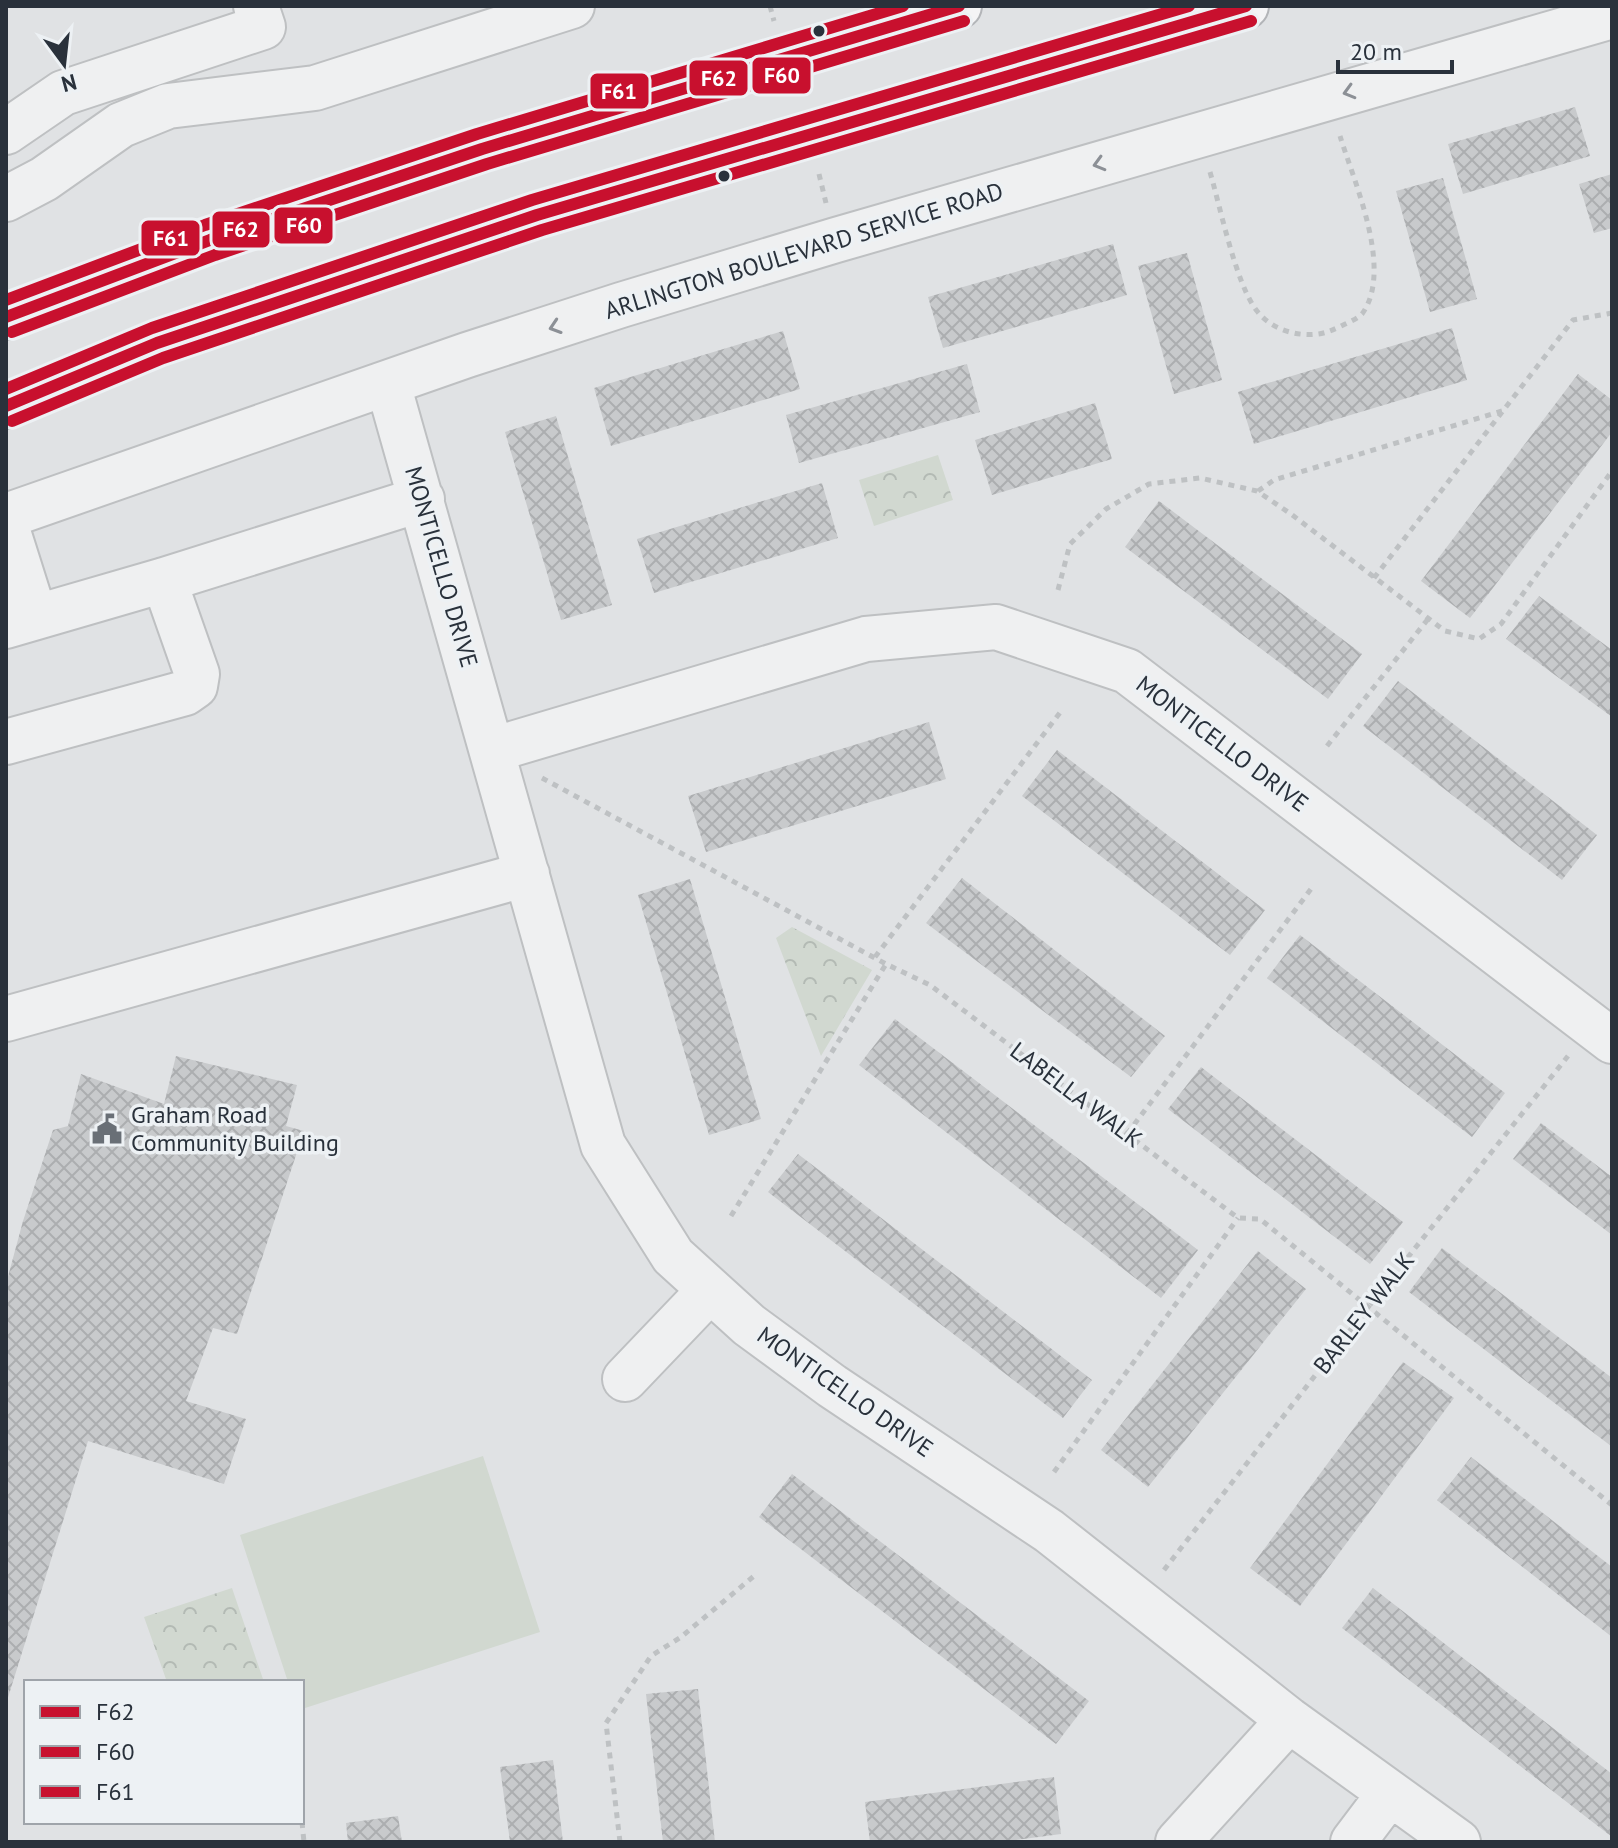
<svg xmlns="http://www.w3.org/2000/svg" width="1618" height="1848" font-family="'PT Sans',sans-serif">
	<defs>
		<pattern id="park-crowns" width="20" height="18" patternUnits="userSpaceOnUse" patternTransform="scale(2)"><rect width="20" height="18" fill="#d1d8d0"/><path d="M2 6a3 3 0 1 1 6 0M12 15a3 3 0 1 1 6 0" fill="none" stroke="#b3bab4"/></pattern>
		<pattern id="building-cross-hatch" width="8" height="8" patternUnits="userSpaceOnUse" patternTransform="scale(2)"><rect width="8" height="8" fill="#c8cacc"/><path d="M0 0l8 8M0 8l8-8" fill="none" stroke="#acaeb0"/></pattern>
	</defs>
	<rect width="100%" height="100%" fill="#e0e2e4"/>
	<path fill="#d1d8d0" d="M 483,1456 L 540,1632 L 302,1709 L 302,1682 L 288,1682 L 240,1535 Z"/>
	<path fill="url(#park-crowns)" d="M 938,455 L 953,500 L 874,526 L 859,480 Z
		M 792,927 L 872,970 L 821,1056 L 776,938 Z
		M 232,1588 L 264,1682 L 167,1682 L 144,1617 Z"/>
	<path fill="url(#building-cross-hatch)" d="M 1575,107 L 1590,156 L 1463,194 L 1448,144 Z
		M 1612,174 L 1612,228 L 1594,233 L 1579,184 Z
		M 1443,178 L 1477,299 L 1430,312 L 1396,191 Z
		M 1113,244 L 1127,295 L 943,348 L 928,297 Z
		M 1187,253 L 1222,380 L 1174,394 L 1138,266 Z
		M 1452,328 L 1467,380 L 1254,444 L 1238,392 Z
		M 783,331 L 800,389 L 611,446 L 594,388 Z
		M 967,364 L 980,412 L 799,463 L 786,415 Z
		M 1578,374 L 1612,400 L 1612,432 L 1470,618 L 1421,581 Z
		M 1095,403 L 1112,459 L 992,495 L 975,440 Z
		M 556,416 L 612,605 L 561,620 L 505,432 Z
		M 822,483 L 838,538 L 654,593 L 637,539 Z
		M 1159,501 L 1362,654 L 1328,699 L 1125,547 Z
		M 1539,596 L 1612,650 L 1612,717 L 1506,639 Z
		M 1398,681 L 1597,835 L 1562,880 L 1363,726 Z
		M 929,722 L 946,779 L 706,852 L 688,796 Z
		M 1057,750 L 1265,910 L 1230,955 L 1022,796 Z
		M 962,878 L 1165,1036 L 1131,1077 L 926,923 Z
		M 690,879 L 761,1119 L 709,1135 L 638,895 Z
		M 1300,935 L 1505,1093 L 1472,1137 L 1267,978 Z
		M 895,1019 L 1198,1250 L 1161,1298 L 859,1065 Z
		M 176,1056 L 297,1085 L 286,1126 L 304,1131 L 237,1334 L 213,1328 L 186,1401 L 246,1419 L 224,1484 L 88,1441 L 6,1704 L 6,1284 L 23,1221 L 53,1130 L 68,1126 L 81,1074 L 164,1104 Z
		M 1201,1067 L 1403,1222 L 1370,1264 L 1168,1109 Z
		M 1541,1123 L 1612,1177 L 1612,1235 L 1513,1159 Z
		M 798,1154 L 1092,1380 L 1063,1418 L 768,1192 Z
		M 1442,1248 L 1612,1378 L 1611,1446 L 1409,1292 Z
		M 1258,1251 L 1306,1289 L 1148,1487 L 1101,1450 Z
		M 1403,1362 L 1454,1398 L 1300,1606 L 1250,1568 Z
		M 1471,1457 L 1612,1567 L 1612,1637 L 1437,1500 Z
		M 792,1474 L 1089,1701 L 1056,1744 L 759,1517 Z
		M 1373,1588 L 1612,1774 L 1612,1837 L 1342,1628 Z
		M 698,1689 L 715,1842 L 663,1842 L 646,1694 Z
		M 553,1760 L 563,1842 L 510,1842 L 500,1767 Z
		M 1054,1777 L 1061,1834 L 1001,1842 L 870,1842 L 865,1802 Z
		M 398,1816 L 402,1842 L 348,1842 L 346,1823 Z"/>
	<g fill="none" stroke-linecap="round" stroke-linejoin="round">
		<g stroke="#bec0c2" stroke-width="48">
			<path id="minor" d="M 6,132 L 63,93 L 263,27 L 256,6
				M 6,199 L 44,179 L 121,125 L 168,106 L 315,88 L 572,6
				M 388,384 L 603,1145 L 673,1256 L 749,1325 L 832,1386 L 1049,1531 L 1289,1720 L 1458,1842
				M 6,516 L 467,355 L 621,305 L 836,240 L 1612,16
				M 6,525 L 35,617
				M 6,626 L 164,580 L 422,499
				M 6,742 L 185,693 L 195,686 L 197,674 L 164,580
				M 492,750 L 866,639 L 996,627 L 1127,671 L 1612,1041
				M 6,1019 L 527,874
				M 625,1379 L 710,1290
				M 1178,1842 L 1289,1720
				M 1353,1842 L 1390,1793"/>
		</g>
		<g stroke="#b3b5b8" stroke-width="48">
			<path id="highway" d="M 6,317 L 210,240 L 482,149 L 959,6
				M 6,406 L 157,343 L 537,215 L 1246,6"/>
		</g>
		<path stroke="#bec1c3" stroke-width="5" stroke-dasharray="6 6" stroke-linecap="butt" d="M 770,6 L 774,21
			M 1210,172 C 1220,206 1236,285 1257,311 C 1271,329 1296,337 1318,334 C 1326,333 1333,330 1341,326 C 1347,323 1357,319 1362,314 C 1394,270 1354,182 1340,136
			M 819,174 L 826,203
			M 1258,491 L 1274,480 L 1502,411
			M 1374,578 L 1573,320 L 1612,313
			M 1058,590 L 1070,544 L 1106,509 L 1149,484 L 1200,478 L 1257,491 L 1291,514 L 1445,631 L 1479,639 L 1501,624 L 1612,471
			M 1327,746 L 1428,619
			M 542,778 L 886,964 L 930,985 L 1238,1218 L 1260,1219 L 1612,1505
			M 875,957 L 1062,710
			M 1127,1134 L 1314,885
			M 731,1216 L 886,964
			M 1054,1472 L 1238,1218
			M 1164,1570 L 1369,1306 L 1568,1056
			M 302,1822 L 304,1842
			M 620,1842 L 606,1723 L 651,1656 L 681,1637 L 754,1576"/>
		<use href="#minor" stroke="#eff0f1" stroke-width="44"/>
		<use href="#highway" stroke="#f4f4f5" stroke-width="44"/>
		<g stroke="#edf1f4" stroke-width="18">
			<path id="bus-1" d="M 6,317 L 210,240 L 482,149 L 959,6
				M 6,406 L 157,343 L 537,215 L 1246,6"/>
		</g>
		<g stroke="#edf1f4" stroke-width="18">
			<path id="bus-2" d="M 12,332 L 215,255 L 487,164 L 964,21
				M 12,421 L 163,358 L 542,230 L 1251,21"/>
		</g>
		<g stroke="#edf1f4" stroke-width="18">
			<path id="bus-3" d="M 6,300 L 205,225 L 477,134 L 903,6
				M 6,389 L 152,328 L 532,200 L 1189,6"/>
		</g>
		<use href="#bus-1" stroke="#c8102e" stroke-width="12"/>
		<use href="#bus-2" stroke="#c8102e" stroke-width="12"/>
		<use href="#bus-3" stroke="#c8102e" stroke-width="12"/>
	</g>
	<defs><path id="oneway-chevron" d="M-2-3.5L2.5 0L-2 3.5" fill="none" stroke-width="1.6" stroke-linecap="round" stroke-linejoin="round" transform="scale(2)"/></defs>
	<g stroke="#8c9096">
		<use href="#oneway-chevron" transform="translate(1349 92) rotate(164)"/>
		<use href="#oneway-chevron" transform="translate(1099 164) rotate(164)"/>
		<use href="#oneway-chevron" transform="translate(555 327) rotate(162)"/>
	</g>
	<defs>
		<g id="civic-bare" transform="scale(2.4)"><path d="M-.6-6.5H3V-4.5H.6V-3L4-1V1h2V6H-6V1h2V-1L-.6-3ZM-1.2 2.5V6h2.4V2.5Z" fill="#696f76" stroke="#edf1f4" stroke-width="2.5" paint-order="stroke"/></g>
	</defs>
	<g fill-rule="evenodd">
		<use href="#civic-bare" x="107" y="1129"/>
	</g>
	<g fill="#29313b" stroke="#edf1f4" stroke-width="3">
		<circle cx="819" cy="31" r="7"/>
		<circle cx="724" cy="176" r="7"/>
	</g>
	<g text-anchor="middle" stroke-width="7" stroke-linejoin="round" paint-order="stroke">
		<g font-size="24" fill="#29313b" stroke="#edf1f4">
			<text transform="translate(804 251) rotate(-17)" y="8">ARLINGTON BOULEVARD SERVICE ROAD</text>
			<text transform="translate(441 567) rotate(74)" y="8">MONTICELLO DRIVE</text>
			<text transform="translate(1222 744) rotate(37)" y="8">MONTICELLO DRIVE</text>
			<text transform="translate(1076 1095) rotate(37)" y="8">LABELLA WALK</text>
			<text transform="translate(1364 1313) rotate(-52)" y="8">BARLEY WALK</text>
			<text transform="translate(845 1392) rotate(35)" y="8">MONTICELLO DRIVE</text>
		</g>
		<g font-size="24" fill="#29313b" stroke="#edf1f4" text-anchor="start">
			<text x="131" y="1123">Graham Road<tspan x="131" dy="28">Community Building</tspan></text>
		</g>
	</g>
	<g stroke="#edf1f4" stroke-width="3">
		<rect x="751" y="56" width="61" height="39" rx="8" fill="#c8102e"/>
		<rect x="688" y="59" width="61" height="38" rx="8" fill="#c8102e"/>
		<rect x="589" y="72" width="61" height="38" rx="8" fill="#c8102e"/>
		<rect x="273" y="206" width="61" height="39" rx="8" fill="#c8102e"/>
		<rect x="211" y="210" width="60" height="39" rx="8" fill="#c8102e"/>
		<rect x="140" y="219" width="61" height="38" rx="8" fill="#c8102e"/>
	</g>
	<g font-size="22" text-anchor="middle" font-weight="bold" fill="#fff">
		<text x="782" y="83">F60</text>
		<text x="719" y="86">F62</text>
		<text x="619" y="99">F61</text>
		<text x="304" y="233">F60</text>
		<text x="241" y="237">F62</text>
		<text x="171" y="246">F61</text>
	</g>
	<rect width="1618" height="1848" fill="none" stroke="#29313b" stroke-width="16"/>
	<rect x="24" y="1680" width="280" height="144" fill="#edf1f4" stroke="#9fa4aa" stroke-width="2"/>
	<rect x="40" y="1706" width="40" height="12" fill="#c8102e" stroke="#9fa4aa" stroke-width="2"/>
	<text x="96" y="1720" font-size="24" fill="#29313b">F62</text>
	<rect x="40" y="1746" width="40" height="12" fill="#c8102e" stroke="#9fa4aa" stroke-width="2"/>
	<text x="96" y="1760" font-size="24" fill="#29313b">F60</text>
	<rect x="40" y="1786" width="40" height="12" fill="#c8102e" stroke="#9fa4aa" stroke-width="2"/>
	<text x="96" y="1800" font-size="24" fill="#29313b">F61</text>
	<g transform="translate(64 64) rotate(165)" stroke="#edf1f4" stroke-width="6" paint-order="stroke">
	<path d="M0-6L14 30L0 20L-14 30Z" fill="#29313b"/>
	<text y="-12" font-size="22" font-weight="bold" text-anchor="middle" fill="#29313b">N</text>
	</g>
	<path d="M1338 60v12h114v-12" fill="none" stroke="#29313b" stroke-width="4"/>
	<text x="1350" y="60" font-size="24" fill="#29313b" stroke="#edf1f4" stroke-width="6" paint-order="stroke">20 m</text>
</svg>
